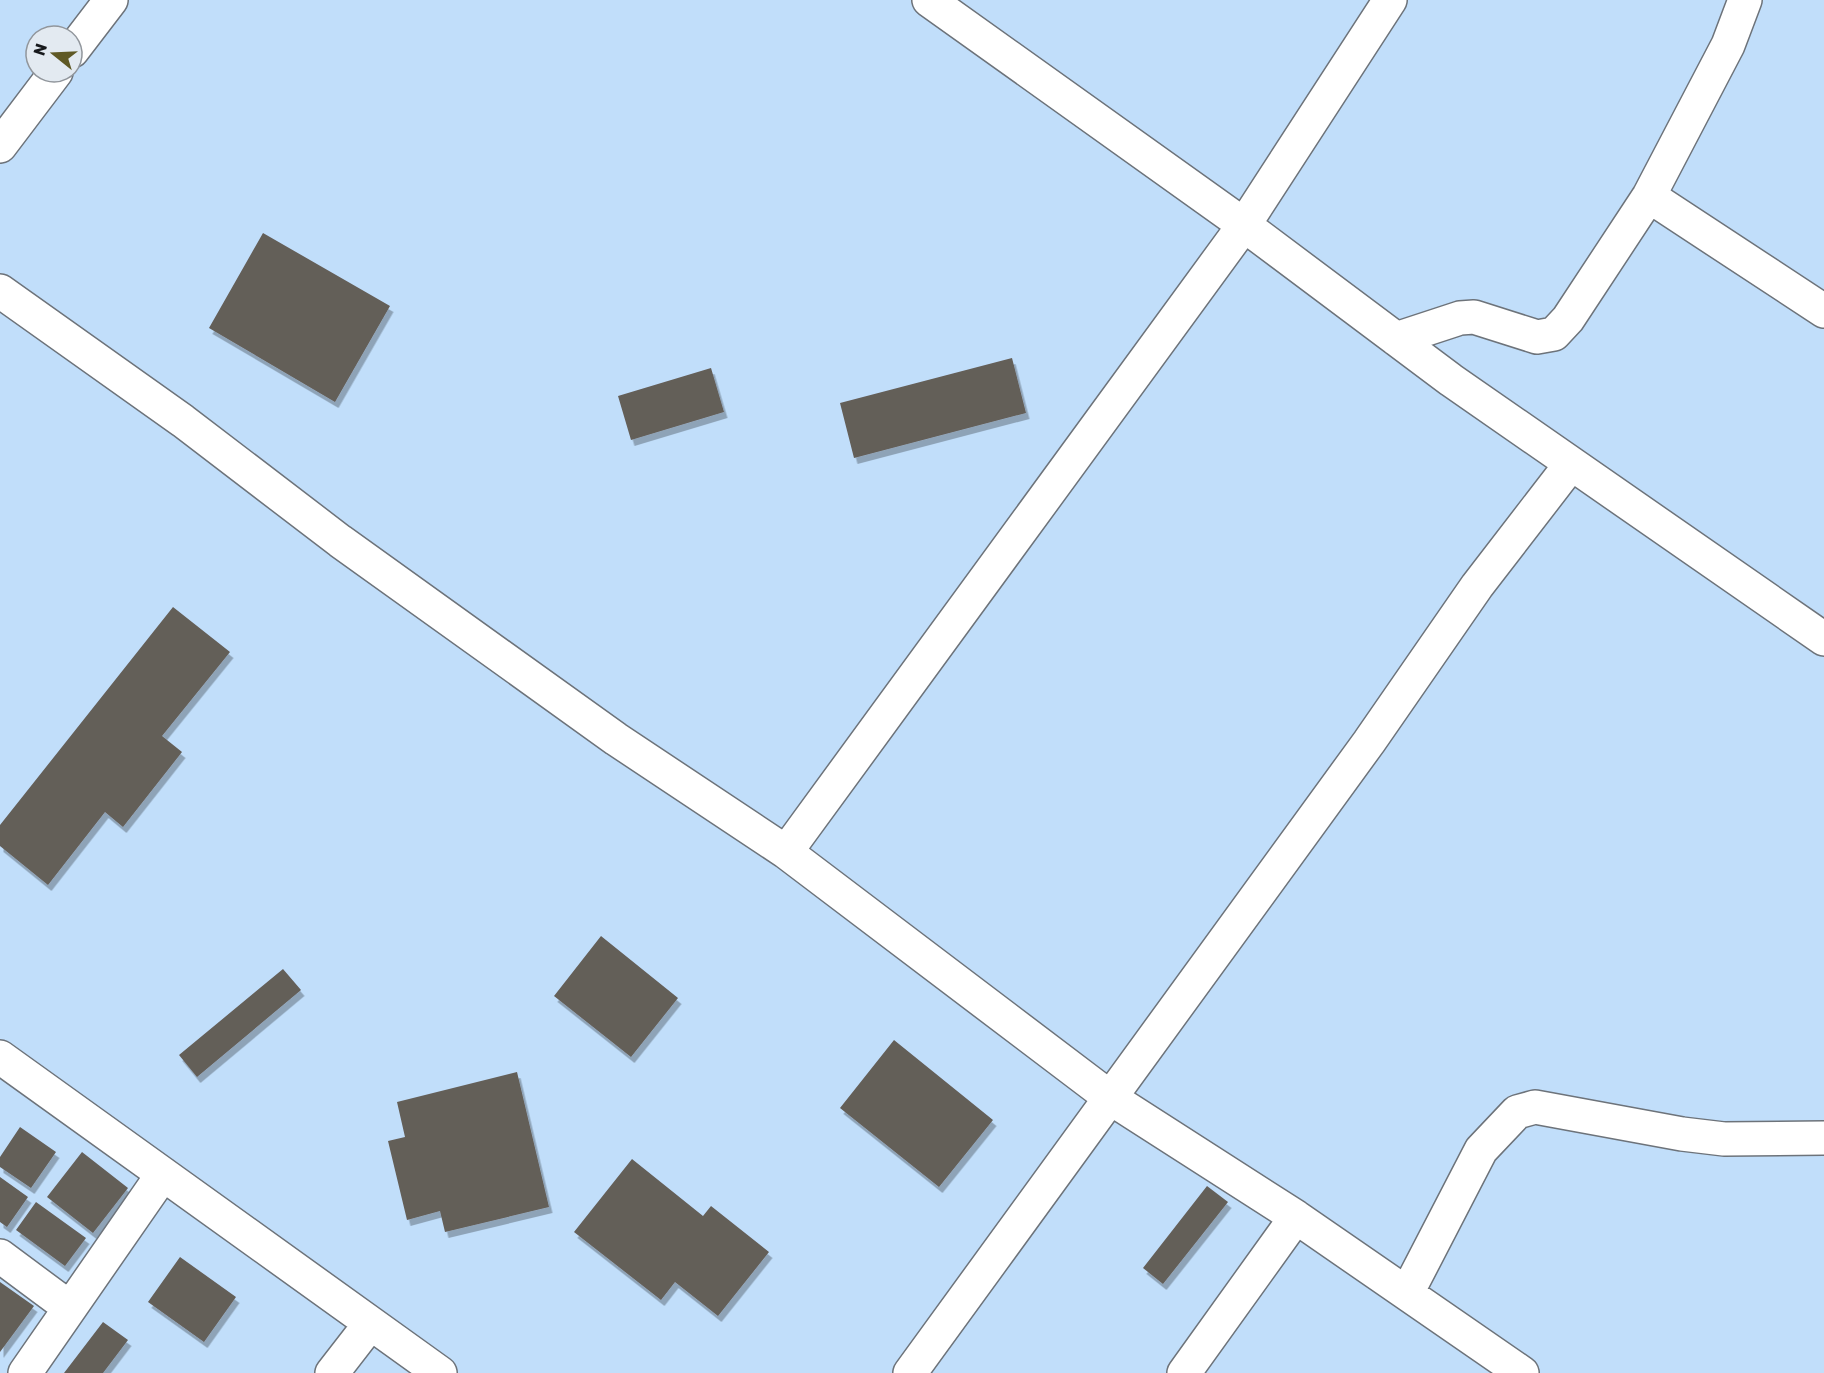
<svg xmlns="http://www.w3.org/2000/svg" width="1824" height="1373" font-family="Rubik,sans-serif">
	<defs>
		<filter id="shadow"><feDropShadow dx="3.5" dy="6" stdDeviation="0" flood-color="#0004"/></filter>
	</defs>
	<rect width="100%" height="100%" fill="#e3eaf1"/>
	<path fill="#c1defa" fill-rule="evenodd" d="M 0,0 L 1824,0 L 1824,1373 L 0,1373 ZM 36,36 L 72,36 L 72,72 L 36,72 Z"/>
	<path fill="#645e58" filter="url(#shadow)" d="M 263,233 L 390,306 L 335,402 L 209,328 Z
		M 1012,358 L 1026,413 L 854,458 L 840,403 Z
		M 711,368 L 724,412 L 631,440 L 618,396 Z
		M 173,607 L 230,652 L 162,736 L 182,752 L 123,827 L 105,812 L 48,885 L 0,846 L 0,825 Z
		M 601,936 L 678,998 L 631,1057 L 554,996 Z
		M 283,969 L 301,990 L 197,1077 L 179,1055 Z
		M 894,1040 L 993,1120 L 939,1187 L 840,1108 Z
		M 517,1072 L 549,1207 L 445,1232 L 440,1211 L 407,1220 L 388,1141 L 405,1137 L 397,1102 Z
		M 20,1127 L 56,1152 L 31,1188 L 0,1167 L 0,1157 Z
		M 82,1152 L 128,1188 L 93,1233 L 47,1197 Z
		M 632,1159 L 703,1216 L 711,1206 L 769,1252 L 718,1316 L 675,1282 L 661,1300 L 574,1232 Z
		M 0,1177 L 28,1197 L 7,1227 L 0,1222 Z
		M 1207,1186 L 1228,1202 L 1163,1284 L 1143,1268 Z
		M 36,1202 L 86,1238 L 65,1266 L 16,1230 Z
		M 180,1257 L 236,1297 L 204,1342 L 148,1302 Z
		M 0,1282 L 34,1306 L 0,1352 Z
		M 103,1322 L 128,1340 L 103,1373 L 64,1373 Z"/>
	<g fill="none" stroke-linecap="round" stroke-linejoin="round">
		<g stroke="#6d737a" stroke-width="36">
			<path id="minor" d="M 929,0 L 1244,225 L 1451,380 L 1824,639
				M 72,51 L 111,0
				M 0,146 L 56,72
				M 1649,196 L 1824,311
				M 0,291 L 183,421 L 340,541 L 616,739 L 786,852 L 1112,1099 L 1296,1217 L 1522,1373
				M 1396,339 L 1460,318 L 1474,317 L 1537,337 L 1554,334 L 1568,319 L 1649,196 L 1728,45 L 1745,0
				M 786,852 L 1244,225 L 1390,0
				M 0,1057 L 440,1373
				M 0,1256 L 70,1308
				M 1407,1293 L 1481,1150 L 1517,1112 L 1535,1107 L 1682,1134 L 1724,1139 L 1824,1138
				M 25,1373 L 163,1174
				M 332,1373 L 370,1324
				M 910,1373 L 1369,742 L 1477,586 L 1571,464
				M 1184,1373 L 1296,1217"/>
		</g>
		<use href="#minor" stroke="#fff" stroke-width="33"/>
	</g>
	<g transform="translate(54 54) rotate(288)"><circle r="28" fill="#e3eaf1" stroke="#91969c" stroke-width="1.5"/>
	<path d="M0-4.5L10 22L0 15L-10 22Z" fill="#5f5925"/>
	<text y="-9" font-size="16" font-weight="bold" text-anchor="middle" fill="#17191c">N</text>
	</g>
</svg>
